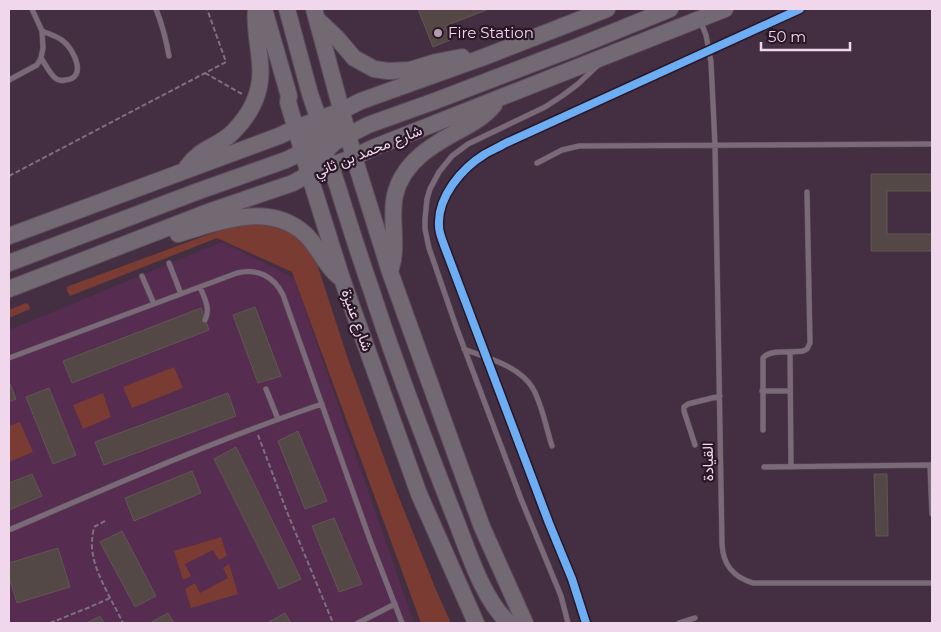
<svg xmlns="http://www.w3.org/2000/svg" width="941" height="632" font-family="Montserrat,Vazirmatn,sans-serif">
	<rect width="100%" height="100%" fill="#442f42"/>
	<path fill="#562c51" d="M 222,242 L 294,278 L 414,623 L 9,623 L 9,330 Z"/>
	<path fill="#7a3b32" d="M 240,224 L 276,225 L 301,239 L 315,258 L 349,362 L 394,485 L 436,590 L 451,623 L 421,623 L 292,272 L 217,238 L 70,296 L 67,291 L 67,287 L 69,286 L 207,235 Z
		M 26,303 L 29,305 L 30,309 L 9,318 L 9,310 Z
		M 174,367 L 183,388 L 132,408 L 123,387 Z
		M 103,393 L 111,417 L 83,429 L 73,405 Z
		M 20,422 L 33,452 L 9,462 L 9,426 Z
		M 221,537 L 227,556 L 219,560 L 213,550 L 185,564 L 191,576 L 183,580 L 174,551 Z
		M 229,564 L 238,594 L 191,608 L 185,589 L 195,583 L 200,593 L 228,578 L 223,568 Z"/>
	<path fill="#544846" stroke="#625553" d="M 418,9 L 489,9 L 445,26 L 450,40 L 433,47 Z
		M 871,174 L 932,174 L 932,191 L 887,191 L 887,234 L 932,234 L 932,251 L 871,251 Z
		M 255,307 L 281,376 L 258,383 L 233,315 Z
		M 201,308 L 209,330 L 72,383 L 63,361 Z
		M 9,381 L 16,399 L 9,402 Z
		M 49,388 L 76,455 L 53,464 L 26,397 Z
		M 228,393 L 236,416 L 104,465 L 95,442 Z
		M 298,431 L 327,501 L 305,509 L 278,441 Z
		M 236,447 L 301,579 L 279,589 L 214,459 Z
		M 192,471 L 201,493 L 134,521 L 125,498 Z
		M 32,474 L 42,496 L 9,510 L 9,483 Z
		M 874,474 L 887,474 L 888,536 L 876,536 Z
		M 334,518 L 362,584 L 339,592 L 312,526 Z
		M 122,531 L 156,596 L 135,607 L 100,542 Z
		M 58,548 L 70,587 L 17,603 L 9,577 L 9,563 Z
		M 168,613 L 174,623 L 150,623 Z
		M 285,613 L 291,623 L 267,623 Z
		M 100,616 L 104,623 L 87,623 Z"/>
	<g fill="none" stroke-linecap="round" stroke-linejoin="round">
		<g stroke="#5d4b5b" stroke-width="6">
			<path id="service" d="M 156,9 C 162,24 166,39 169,56
				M 700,20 L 706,35 L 711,62 L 715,145 L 722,544 C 723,565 733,577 753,583 L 932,583
				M 41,58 C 45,64 49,72 54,77 C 57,80 61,81 65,80 C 88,79 74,49 63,41 C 57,36 49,34 42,31
				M 9,80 L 37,65 L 41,58 L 43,48 L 42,31 L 32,9
				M 537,163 L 562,150 L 579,146 L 932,144
				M 169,263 L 181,294
				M 142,276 L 154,304
				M 200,287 C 204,297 211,309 205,320
				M 464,349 C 486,358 518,365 532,387 C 542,403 546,428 552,446
				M 790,352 L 791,467
				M 9,358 L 237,273 C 257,268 274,276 283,295 L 370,540 L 402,623
				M 266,389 L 278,419
				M 762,391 L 790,391
				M 763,430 L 763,358 C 770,349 791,353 803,351 L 807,349 L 810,343 L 807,192
				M 695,445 L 684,411 L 684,407 L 688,404 L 720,396
				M 930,465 L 932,514
				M 764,467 L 932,465
				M 9,530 C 112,486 215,440 322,404
				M 358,623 L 395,604
				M 568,623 L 561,596 L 521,499 L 457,329 L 429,248 L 425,229 L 425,219 L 427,199 L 430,189 L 439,172 L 452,156 L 468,144 L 545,107 L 562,96 L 578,84 L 597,66
				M 679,623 L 695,618"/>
		</g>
		<g stroke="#5d4b5b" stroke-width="18">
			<path id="primary" d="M 264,9 L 289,96 L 288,102 L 309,174 L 342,279 L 419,494 L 476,623
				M 287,9 L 310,94 L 322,129
				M 314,9 L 354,157 L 390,272 L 454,450 L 482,527 L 525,623
				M 318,20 L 337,38 L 354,58 L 374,69 L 388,71 L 410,70 L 436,62 L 462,57
				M 296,128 C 306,131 312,134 318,142 C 332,163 338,189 346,213 C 354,239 363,266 372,292 C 397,370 427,447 457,523 C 469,554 484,601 509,623
				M 317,159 L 335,142 L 368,125 L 435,101 L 574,48 L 670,9
				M 187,167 C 201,147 218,147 233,132 C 252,113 263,91 260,63 C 259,45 254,27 256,9
				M 178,234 C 219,222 269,201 305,234 C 318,246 324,264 338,276
				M 9,236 L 279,136 L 296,128 L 341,111 L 361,101 L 484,57 L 607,9
				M 9,263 L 196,192 L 286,160 L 311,148 L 327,136 L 332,131 L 339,122 L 341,111
				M 391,268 C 393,261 394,255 394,249 C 395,231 391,213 395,195 C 403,162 432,145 460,130 C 473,123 485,116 494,105
				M 9,289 L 211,211 L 293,183 L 309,174 L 354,157 L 375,147 L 725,9"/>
		</g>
		<path stroke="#7e707c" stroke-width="2" stroke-dasharray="5 2.5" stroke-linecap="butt" d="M 205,73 L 242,94
			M 9,176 L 226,62 L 207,9
			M 258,435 L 287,512 L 333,623
			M 105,521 L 94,527 C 92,537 91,546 93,555 C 96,575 114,604 123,623
			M 50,623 L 90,607 L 110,598"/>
		<use href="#service" stroke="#7a6a78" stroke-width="5"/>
		<use href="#primary" stroke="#726972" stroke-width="16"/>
		<g stroke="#291726" stroke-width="11">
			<path id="cycleway" d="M 586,623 L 572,579 L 549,523 L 444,245 C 442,239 439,233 439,226 C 437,197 462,168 485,154 C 492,150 499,147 506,143 L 800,9"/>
		</g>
		<use href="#cycleway" stroke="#6dadf4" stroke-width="8"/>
	</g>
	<circle fill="#b49cb0" stroke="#291726" stroke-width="2" cx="438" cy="33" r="5"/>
	<g text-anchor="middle" stroke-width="4.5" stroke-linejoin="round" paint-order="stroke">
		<g font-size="15" fill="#f0d7eb" stroke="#291726" text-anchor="start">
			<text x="448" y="38">Fire Station</text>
		</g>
		<g font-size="15" fill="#f0d7eb" stroke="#291726">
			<text transform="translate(368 151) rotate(-22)" y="5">شارع محمد بن ثاني</text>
			<text transform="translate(357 320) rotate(70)" y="5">شارع عنيزة</text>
			<text transform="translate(708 462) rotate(-91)" y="5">القيادة</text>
		</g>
	</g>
	<rect width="941" height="632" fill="none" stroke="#f0d7eb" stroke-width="20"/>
	<path d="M761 42v8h89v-8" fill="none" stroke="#f0d7eb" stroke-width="2.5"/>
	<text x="768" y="42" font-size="15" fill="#f0d7eb" stroke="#291726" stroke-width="4" paint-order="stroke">50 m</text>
</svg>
